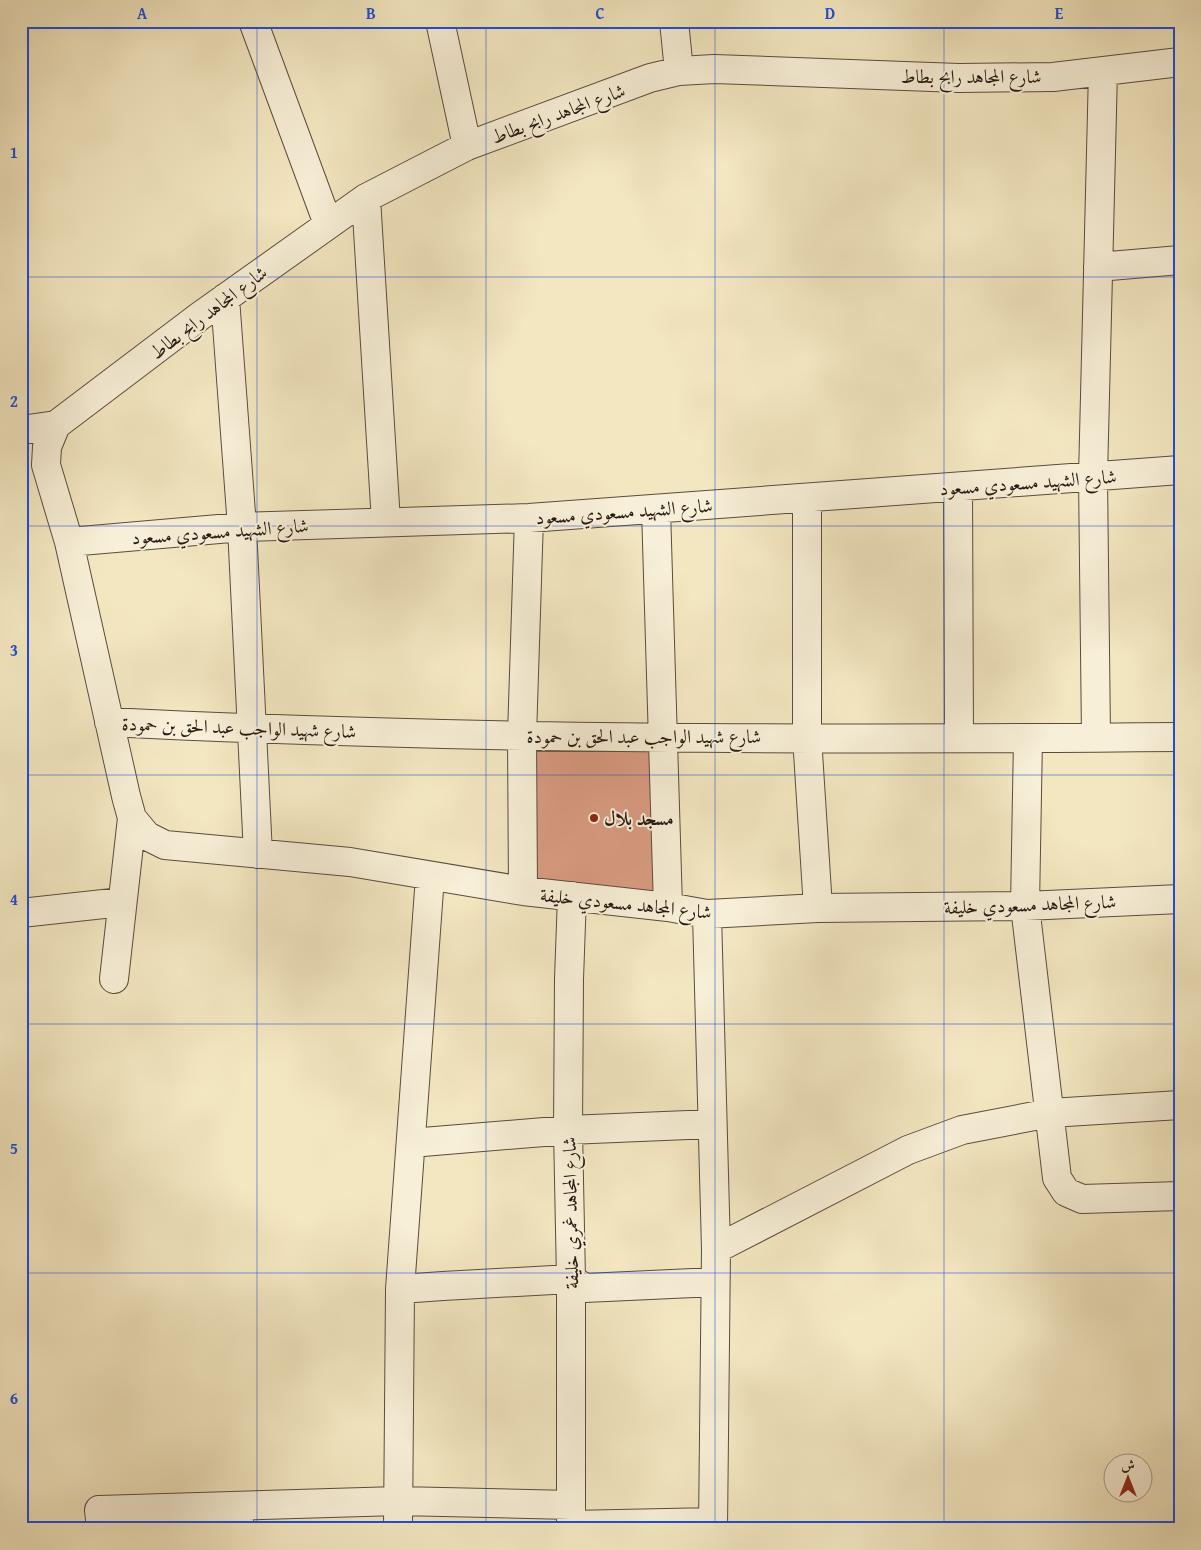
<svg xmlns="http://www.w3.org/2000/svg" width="1201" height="1550" font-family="'Gentium Book Plus',Amiri,serif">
	<rect width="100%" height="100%" fill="#f3e7c1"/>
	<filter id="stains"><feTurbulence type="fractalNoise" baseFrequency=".004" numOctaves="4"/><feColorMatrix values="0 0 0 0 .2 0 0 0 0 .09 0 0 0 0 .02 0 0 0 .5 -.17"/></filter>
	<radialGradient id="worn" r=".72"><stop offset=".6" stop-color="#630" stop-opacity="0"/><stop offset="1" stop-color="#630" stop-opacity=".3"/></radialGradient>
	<path fill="#d99b82" stroke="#271811" d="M 533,751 L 653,751 L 655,891 L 536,886 Z"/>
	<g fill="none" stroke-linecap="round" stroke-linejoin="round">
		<g stroke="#5a4c3d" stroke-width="30">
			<path id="minor" d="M 253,21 L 328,224
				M 440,21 L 467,146
				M 674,21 L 679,71
				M 366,198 L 386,522
				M 1098,267 L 1180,260
				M 225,298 L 242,527 L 258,854
				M 56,425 L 47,447 L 46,465 L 69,542 L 126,796 L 132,818 L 147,836 L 165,845 L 350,862 L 523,891 L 668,907 L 707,914 L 818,908 L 1025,906 L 1180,899
				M 21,430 L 56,425 L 200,316 L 366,198 L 467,146 L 650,78 L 679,71 L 714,69 L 959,78 L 1053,77 L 1180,62
				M 958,487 L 959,738
				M 807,498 L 807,737 L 818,908
				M 656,509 L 668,907
				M 69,542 L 242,527 L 529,518 L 1180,470
				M 109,722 C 465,740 823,740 1180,737
				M 1096,737 L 1093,477 L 1103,71
				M 1028,738 L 1025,906 L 1057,1178 L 1066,1192 L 1082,1199 L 1180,1196
				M 523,891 L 522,736 L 529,518
				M 21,913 L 122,902
				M 707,914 L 716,1249 L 713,1529
				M 114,979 L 132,818
				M 411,1143 L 568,1130 L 712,1124
				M 716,1249 L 908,1150 L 962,1130 L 1050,1113 L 1180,1105
				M 400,1289 L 443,1286 L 571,1279 L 585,1288 L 715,1282
				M 571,1525 L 713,1522
				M 101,1529 L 99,1510 L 398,1501 L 571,1505
				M 239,1529 L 239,1506
				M 398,1529 L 400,1289 L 430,876
				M 571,1529 L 571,1279 L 568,1130 L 569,979 L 572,896"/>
		</g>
		<use href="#minor" stroke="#f7efd7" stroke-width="28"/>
	</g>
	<path fill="none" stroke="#1d4ed8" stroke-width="1" stroke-opacity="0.55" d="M 257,21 L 257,1529M 486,21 L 486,1529M 715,21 L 715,1529M 944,21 L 944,1529M 21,277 L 1180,277M 21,526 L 1180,526M 21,775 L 1180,775M 21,1024 L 1180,1024M 21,1273 L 1180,1273"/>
	<circle fill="#8f2418" stroke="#f7efd7" stroke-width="2" cx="594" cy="818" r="5"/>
	<g text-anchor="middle" stroke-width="4" stroke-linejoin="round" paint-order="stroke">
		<g font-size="19" fill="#271811" stroke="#f7efd7">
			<text x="971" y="83">شارع المجاهد رابح بطاط</text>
			<text transform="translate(558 113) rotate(-20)" y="7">شارع المجاهد رابح بطاط</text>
			<text transform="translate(208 312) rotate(-37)" y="7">شارع المجاهد رابح بطاط</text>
			<text transform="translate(1028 482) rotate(-4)" y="7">شارع الشهيد مسعودي مسعود</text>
			<text transform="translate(624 511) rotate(-4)" y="7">شارع الشهيد مسعودي مسعود</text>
			<text transform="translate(220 531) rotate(-4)" y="7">شارع الشهيد مسعودي مسعود</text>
			<text transform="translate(239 727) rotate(2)" y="7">شارع شهيد الواجب عبد الحق بن حمودة</text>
			<text x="644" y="743">شارع شهيد الواجب عبد الحق بن حمودة</text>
			<text transform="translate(626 903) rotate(6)" y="7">شارع المجاهد مسعودي خليفة</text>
			<text transform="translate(1030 904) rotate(-2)" y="7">شارع المجاهد مسعودي خليفة</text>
			<text transform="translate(570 1213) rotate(-91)" y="7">شارع المجاهد غمري خليفة</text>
		</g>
		<g font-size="19" font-weight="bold" fill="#271811" stroke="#f7efd7" text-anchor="start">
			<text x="604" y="825">مسجد بلال</text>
		</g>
	</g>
	<rect width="1201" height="1550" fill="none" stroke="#f3e7c1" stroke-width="55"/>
	<g transform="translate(1128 1478)"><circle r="24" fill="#f7efd7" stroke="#a49988"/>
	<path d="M0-4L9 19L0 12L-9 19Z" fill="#8f2418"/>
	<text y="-8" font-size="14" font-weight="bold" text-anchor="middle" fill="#271811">ش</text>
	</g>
	<rect x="28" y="28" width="1146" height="1494" fill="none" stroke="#1d4ed8" stroke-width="2"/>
	<g font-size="16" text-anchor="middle" font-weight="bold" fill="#1d4ed8">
		<text x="142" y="19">A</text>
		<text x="371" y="19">B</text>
		<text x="600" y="19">C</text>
		<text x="830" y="19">D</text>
		<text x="1059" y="19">E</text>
		<text x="14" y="158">1</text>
		<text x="14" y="407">2</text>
		<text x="14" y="656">3</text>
		<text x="14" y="905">4</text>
		<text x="14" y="1154">5</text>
		<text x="14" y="1404">6</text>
	</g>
	<rect width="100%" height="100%" filter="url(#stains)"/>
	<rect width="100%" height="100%" fill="url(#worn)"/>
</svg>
